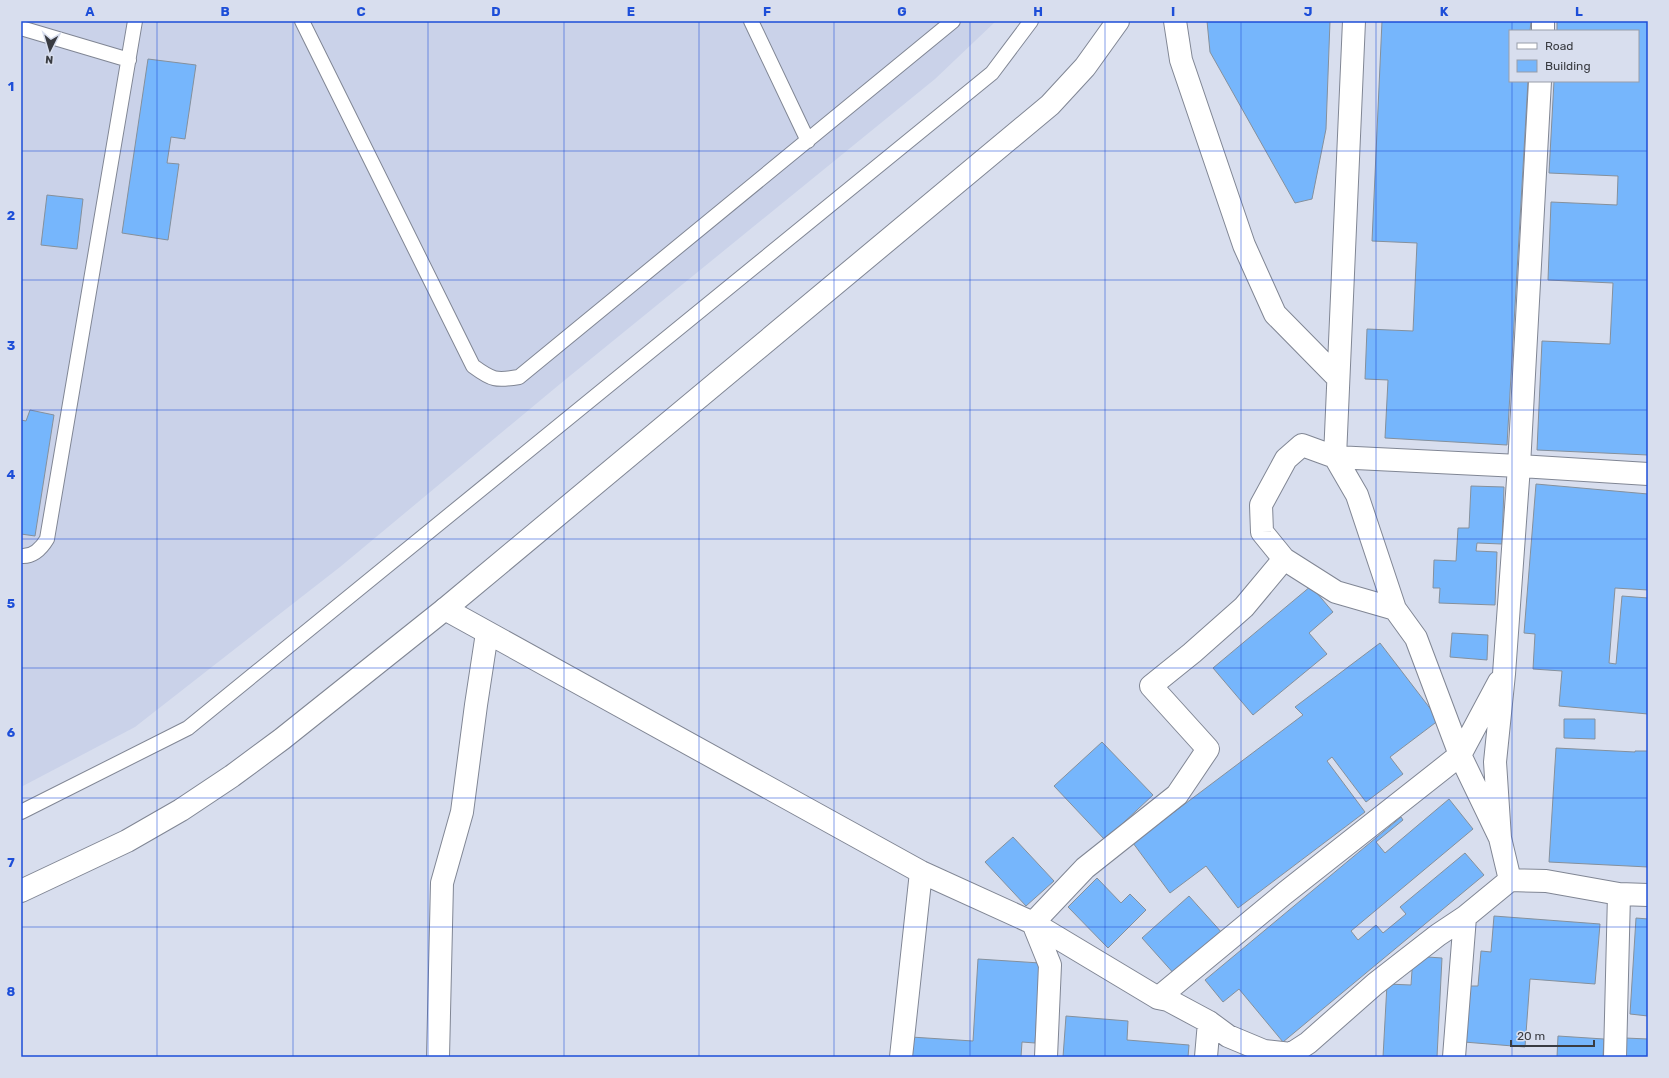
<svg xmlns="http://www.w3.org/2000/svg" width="1669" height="1078" font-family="Rubik,sans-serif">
	<rect width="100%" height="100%" fill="#d8deee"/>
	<path fill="#cad2e9" d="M 21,21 L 996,21 L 935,79 L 560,384 L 340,567 L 135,727 L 21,787 Z"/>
	<path fill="#76b6fc" stroke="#85909c" d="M 1207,21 L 1330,21 L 1326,129 L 1312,199 L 1295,203 L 1210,52 Z
		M 1382,21 L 1531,21 L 1530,31 L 1510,31 L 1510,81 L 1528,81 L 1507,445 L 1385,438 L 1388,380 L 1365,379 L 1367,329 L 1413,331 L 1417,243 L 1372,241 Z
		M 1557,21 L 1648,21 L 1648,455 L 1537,450 L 1542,341 L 1610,344 L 1613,283 L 1548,280 L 1551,202 L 1617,205 L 1618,176 L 1549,173 L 1554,81 L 1638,81 L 1638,31 L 1557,31 Z
		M 148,59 L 196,65 L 185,139 L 171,137 L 167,163 L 179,164 L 168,240 L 122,233 Z
		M 47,195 L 83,199 L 77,249 L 41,245 Z
		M 30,410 L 54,415 L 35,536 L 21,534 L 21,420 L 26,421 Z
		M 1536,484 L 1648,494 L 1648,590 L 1615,588 L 1609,663 L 1616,664 L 1622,596 L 1648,598 L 1648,714 L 1559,706 L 1562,671 L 1533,669 L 1535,634 L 1524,633 Z
		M 1471,486 L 1504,487 L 1502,544 L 1477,543 L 1476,551 L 1497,552 L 1495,605 L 1439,603 L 1440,588 L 1433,588 L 1434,560 L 1456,561 L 1458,528 L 1469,528 Z
		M 1311,586 L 1333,612 L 1309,633 L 1327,654 L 1253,715 L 1213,668 Z
		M 1452,633 L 1488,635 L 1487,660 L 1450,657 Z
		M 1380,643 L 1439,720 L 1390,757 L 1403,774 L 1366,802 L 1332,757 L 1327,761 L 1365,812 L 1238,908 L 1206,866 L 1170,893 L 1133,843 L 1303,715 L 1295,707 Z
		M 1564,719 L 1595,719 L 1595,739 L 1564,738 Z
		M 1102,742 L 1153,795 L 1105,840 L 1054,786 Z
		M 1556,748 L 1635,752 L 1635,751 L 1648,751 L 1648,867 L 1549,862 Z
		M 1449,799 L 1473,829 L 1351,931 L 1358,940 L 1376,925 L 1383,933 L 1406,914 L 1400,907 L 1465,853 L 1484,875 L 1283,1042 L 1239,989 L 1223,1002 L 1205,980 L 1401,817 L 1403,820 L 1376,842 L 1385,853 Z
		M 1013,837 L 1054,881 L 1026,906 L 985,862 Z
		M 1097,878 L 1121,903 L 1130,894 L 1146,910 L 1108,948 L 1068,907 Z
		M 1189,896 L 1223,934 L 1176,976 L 1142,938 Z
		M 1494,916 L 1600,924 L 1595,984 L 1530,979 L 1525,1047 L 1464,1042 L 1469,986 L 1478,986 L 1481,951 L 1491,952 Z
		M 1636,918 L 1648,919 L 1648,1016 L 1630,1014 Z
		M 1413,956 L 1442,958 L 1437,1057 L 1383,1057 L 1387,984 L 1411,985 Z
		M 978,959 L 1040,963 L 1035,1043 L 1022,1042 L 1021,1057 L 909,1057 L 911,1037 L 973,1041 Z
		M 1066,1016 L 1128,1021 L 1127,1040 L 1189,1045 L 1188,1057 L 1063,1057 Z
		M 1558,1036 L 1604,1039 L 1603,1057 L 1557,1057 Z
		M 1625,1038 L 1648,1039 L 1648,1057 L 1624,1057 Z"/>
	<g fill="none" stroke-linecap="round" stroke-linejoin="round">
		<g stroke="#808694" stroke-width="16">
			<path id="service" d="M 302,21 L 473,366 C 492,380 496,381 519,377 L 953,21
				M 751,21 L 808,141
				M 21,28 L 129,60
				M 21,556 C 33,557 41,549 47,539 L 135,21
				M 21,812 L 188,728 L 992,73 L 1031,21"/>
		</g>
		<g stroke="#808694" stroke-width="24">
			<path id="minor" d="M 1175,21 L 1181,60 L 1244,245 L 1275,314 L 1338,378
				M 1354,21 L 1335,457 L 1519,466 L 1648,474
				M 1543,31 L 1543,21
				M 1540,81 L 1519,466 L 1504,674 L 1495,762 L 1500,838 L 1510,880 L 1546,881 L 1619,894 L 1648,895
				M 1284,559 L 1336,592 L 1395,609
				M 445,609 L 921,872 L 1033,923 L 1050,965 L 1046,1057
				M 1500,838 L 1460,755 L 1416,638 L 1395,609 L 1357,495 L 1335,457 L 1302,445 L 1286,459 L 1261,505 L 1262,532 L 1284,559 L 1244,607 L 1192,653 L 1151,686 L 1208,749 L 1177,795 L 1085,868 L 1033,923 L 1158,998 L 1168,1000 L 1209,1022 L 1228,1036 L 1264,1051 L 1291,1054 L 1308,1043 L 1375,984 L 1438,935 L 1465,917 L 1510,880
				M 1158,998 L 1285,893 L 1460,755 L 1499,682
				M 438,1057 L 442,883 L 462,812 L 476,705 L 487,633
				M 901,1057 L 921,872
				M 1206,1057 L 1209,1022
				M 1454,1057 L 1465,917
				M 1615,1057 L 1619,894"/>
		</g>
		<g stroke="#808694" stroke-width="24">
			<path id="tertiary" d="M 21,891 L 127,841 L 181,810 L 232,776 L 282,739 L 445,609 L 1050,105 L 1085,67 L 1118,21"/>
		</g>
		<use href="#service" stroke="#fff" stroke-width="14"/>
		<use href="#minor" stroke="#fff" stroke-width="22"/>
		<use href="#tertiary" stroke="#fff" stroke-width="22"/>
	</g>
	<path fill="none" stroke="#1d4ed8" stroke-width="1" stroke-opacity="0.55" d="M 157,21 L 157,1057M 293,21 L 293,1057M 428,21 L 428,1057M 564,21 L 564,1057M 699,21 L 699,1057M 834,21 L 834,1057M 970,21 L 970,1057M 1105,21 L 1105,1057M 1241,21 L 1241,1057M 1376,21 L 1376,1057M 1512,21 L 1512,31M 1512,81 L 1512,1057M 21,151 L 1648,151M 21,280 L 1648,280M 21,410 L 1648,410M 21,539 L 1648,539M 21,668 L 1648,668M 21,798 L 1648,798M 21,927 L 1648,927"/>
	<rect width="1669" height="1078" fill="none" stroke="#d8deee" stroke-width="44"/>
	<rect x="1509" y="30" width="130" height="52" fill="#d8deee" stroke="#989da9"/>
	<rect x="1517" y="43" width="20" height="6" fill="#ffffff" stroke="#989da9"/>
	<text x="1545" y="50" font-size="12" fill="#393b41">Road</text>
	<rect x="1517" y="60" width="20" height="12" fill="#76b6fc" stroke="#989da9"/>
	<text x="1545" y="70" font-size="12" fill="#393b41">Building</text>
	<g transform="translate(50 50) rotate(185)" stroke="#d8deee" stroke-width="3" paint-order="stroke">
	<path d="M0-3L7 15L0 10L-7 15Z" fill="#393b41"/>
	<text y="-6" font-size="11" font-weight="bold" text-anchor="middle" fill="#393b41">N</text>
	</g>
	<path d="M1511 1040v6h83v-6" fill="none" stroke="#393b41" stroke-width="2"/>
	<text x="1517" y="1040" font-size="12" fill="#393b41" stroke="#d8deee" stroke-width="3" paint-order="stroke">20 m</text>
	<rect x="22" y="22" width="1625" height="1034" fill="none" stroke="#1d4ed8" stroke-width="1.5"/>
	<g font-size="13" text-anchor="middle" font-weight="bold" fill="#1d4ed8">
		<text x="90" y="16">A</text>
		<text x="225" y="16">B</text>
		<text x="361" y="16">C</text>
		<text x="496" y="16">D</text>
		<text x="631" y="16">E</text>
		<text x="767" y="16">F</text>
		<text x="902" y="16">G</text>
		<text x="1038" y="16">H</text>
		<text x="1173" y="16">I</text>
		<text x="1308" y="16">J</text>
		<text x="1444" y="16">K</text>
		<text x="1579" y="16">L</text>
		<text x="11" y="91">1</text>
		<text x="11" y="220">2</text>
		<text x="11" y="350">3</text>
		<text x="11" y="479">4</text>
		<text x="11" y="608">5</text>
		<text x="11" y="737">6</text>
		<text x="11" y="867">7</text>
		<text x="11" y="996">8</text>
	</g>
</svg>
